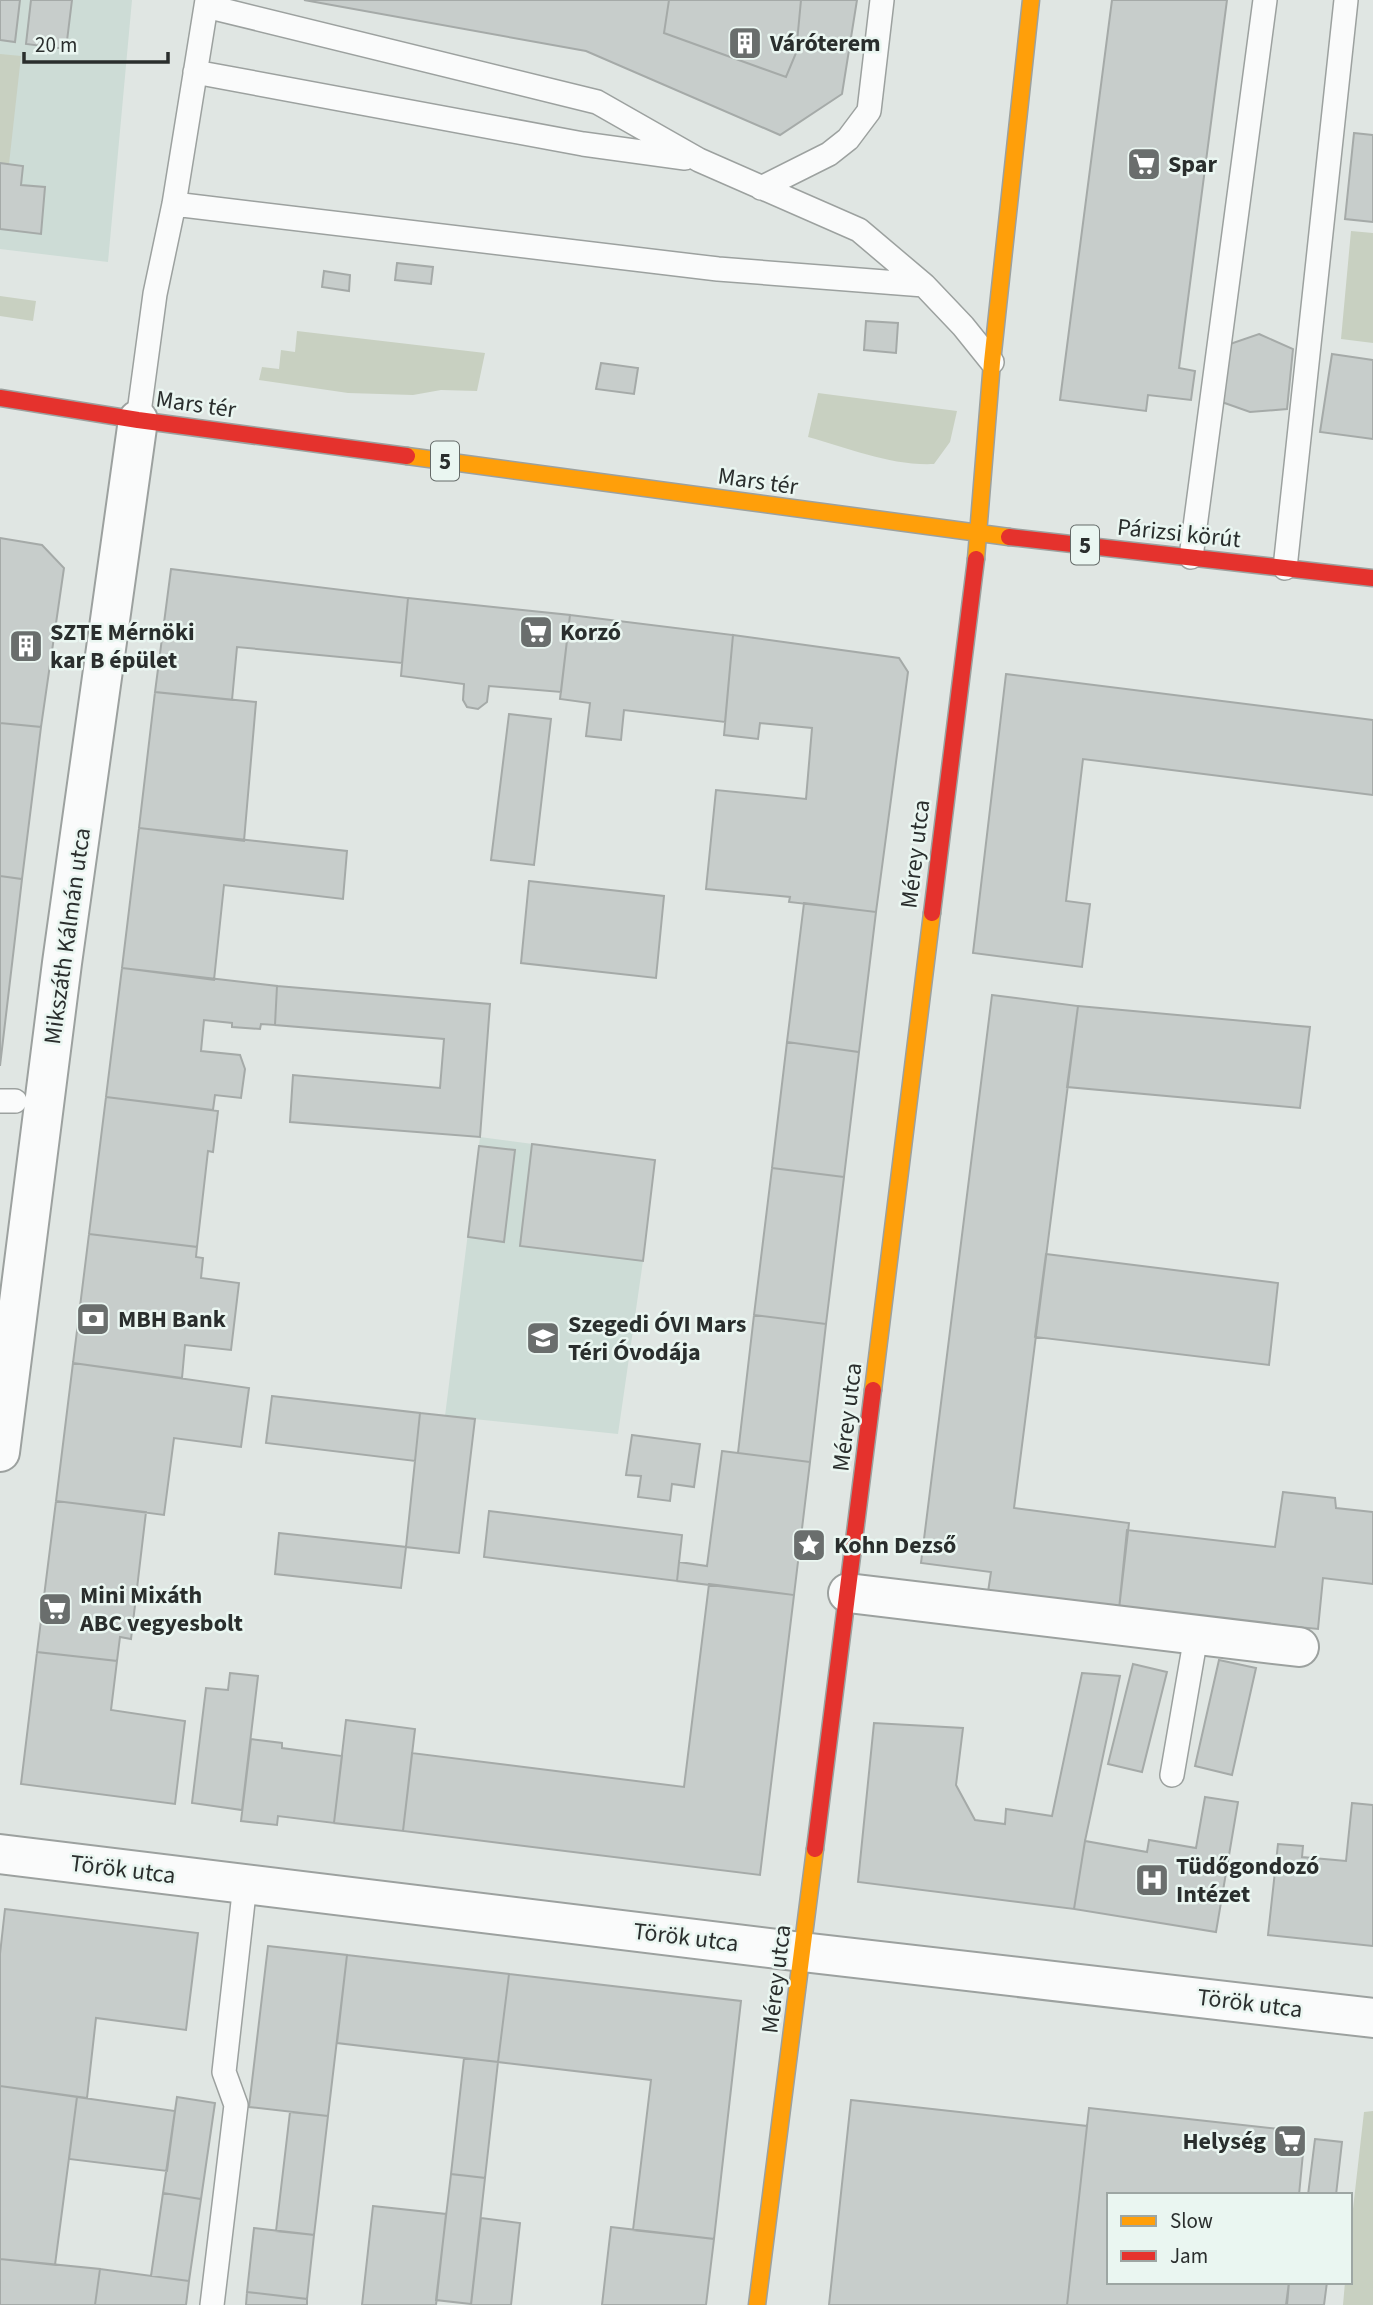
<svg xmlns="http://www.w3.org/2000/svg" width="1373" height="2305" font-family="'Source Sans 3',sans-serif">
	<rect width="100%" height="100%" fill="#e0e6e3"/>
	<path fill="#cddcd6" d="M 0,0 L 132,0 L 108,262 L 0,249 Z
		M 480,1137 L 655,1160 L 643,1261 L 618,1434 L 445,1416 Z"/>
	<path fill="#c8d0c1" d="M 0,54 L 21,56 L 9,164 L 0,163 Z
		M 1351,231 L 1373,233 L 1373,343 L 1341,339 Z
		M 0,296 L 36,301 L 33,321 L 0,316 Z
		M 297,331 L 485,353 L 477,391 L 441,390 L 413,395 L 348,393 L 259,380 L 262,367 L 279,369 L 281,350 L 295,352 Z
		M 818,393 L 957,411 L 950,442 L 934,464 C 891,466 849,448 808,437 Z
		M 1373,2111 L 1373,2305 L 1343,2305 L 1345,2282 L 1350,2282 L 1350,2235 L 1364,2112 Z"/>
	<path fill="#c7cdcb" stroke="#a5aaa8" stroke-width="2" d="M 0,0 L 20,0 L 15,42 L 0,40 Z
		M 31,0 L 72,0 L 66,49 L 26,44 Z
		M 304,0 L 669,0 L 664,33 L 786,77 L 796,53 L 801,0 L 857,0 L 842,94 L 780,135 L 586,51 Z
		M 669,0 L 801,0 L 796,53 L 786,77 L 664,33 Z
		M 1112,0 L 1227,0 L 1179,368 L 1195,371 L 1191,400 L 1148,395 L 1146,411 L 1060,400 Z
		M 1354,133 L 1373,135 L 1373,222 L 1345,219 Z
		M 0,163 L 23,166 L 21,185 L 45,187 L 41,234 L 0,229 Z
		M 397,263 L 433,267 L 431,284 L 395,280 Z
		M 324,271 L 350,275 L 349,291 L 322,287 Z
		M 866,321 L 898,323 L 896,353 L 864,350 Z
		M 1259,334 L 1293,349 L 1287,409 L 1250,412 L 1219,401 L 1230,344 Z
		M 1332,354 L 1373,360 L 1373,439 L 1320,432 Z
		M 601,363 L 638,368 L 634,394 L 596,389 Z
		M 0,538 L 42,545 L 64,568 L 41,727 L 0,723 Z
		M 171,569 L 408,598 L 402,663 L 237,647 L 232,700 L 155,692 Z
		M 408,598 L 570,615 L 561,692 L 489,686 L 487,702 L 478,709 L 467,707 L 463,700 L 464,684 L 401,676 Z
		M 570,615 L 733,635 L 725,722 L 624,710 L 621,740 L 586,736 L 590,703 L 560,699 Z
		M 733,635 L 899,658 L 908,672 L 876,912 L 789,902 L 790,897 L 706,889 L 716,790 L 806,799 L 812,728 L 760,723 L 758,739 L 724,735 Z
		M 1006,674 L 1373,720 L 1373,795 L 1083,759 L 1066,901 L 1090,904 L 1082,967 L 973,953 Z
		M 155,692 L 256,702 L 244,841 L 139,828 Z
		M 509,714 L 551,719 L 534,865 L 491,860 Z
		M 0,723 L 41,727 L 22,879 L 0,876 Z
		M 139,828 L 347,851 L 343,899 L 224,885 L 214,980 L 122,968 Z
		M 0,876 L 22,879 L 0,1066 Z
		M 529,881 L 664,896 L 656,978 L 521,963 Z
		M 804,903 L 876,912 L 859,1052 L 787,1042 Z
		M 122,968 L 277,986 L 275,1025 L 261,1024 L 260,1029 L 232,1027 L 232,1023 L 204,1020 L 201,1051 L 240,1055 L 245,1069 L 241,1098 L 215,1095 L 213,1110 L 106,1097 Z
		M 277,986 L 490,1004 L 480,1137 L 290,1122 L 293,1075 L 440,1088 L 444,1039 L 275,1025 Z
		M 992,995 L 1078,1006 L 1014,1508 L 1129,1523 L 1119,1609 L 988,1592 L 991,1572 L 921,1563 Z
		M 1078,1006 L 1310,1027 L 1300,1108 L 1067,1087 Z
		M 787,1042 L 859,1052 L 844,1177 L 772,1168 Z
		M 106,1097 L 218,1111 L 213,1152 L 208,1151 L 197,1247 L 89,1234 Z
		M 532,1144 L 655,1160 L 643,1261 L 520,1246 Z
		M 479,1146 L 515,1150 L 504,1242 L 468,1237 Z
		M 772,1168 L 844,1177 L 826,1324 L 754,1315 Z
		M 89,1234 L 197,1247 L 196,1257 L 203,1258 L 201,1278 L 239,1283 L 231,1350 L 185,1345 L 182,1378 L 73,1363 Z
		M 1046,1254 L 1278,1283 L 1269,1365 L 1035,1337 Z
		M 754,1315 L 826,1324 L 810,1462 L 738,1453 Z
		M 73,1363 L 249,1388 L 241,1447 L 174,1438 L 164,1515 L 56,1501 Z
		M 272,1396 L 420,1413 L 415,1461 L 266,1443 Z
		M 420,1413 L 475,1419 L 459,1553 L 406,1547 Z
		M 632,1435 L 700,1444 L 694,1487 L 672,1484 L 670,1501 L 638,1497 L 641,1476 L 626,1475 Z
		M 722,1451 L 810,1462 L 794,1595 L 677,1581 L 679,1562 L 707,1566 Z
		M 1283,1492 L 1335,1498 L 1336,1508 L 1373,1512 L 1373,1584 L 1323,1578 L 1318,1629 L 1119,1609 L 1127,1530 L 1275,1547 Z
		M 56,1501 L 146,1512 L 131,1639 L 120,1637 L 117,1661 L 37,1652 Z
		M 489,1511 L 682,1535 L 677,1581 L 484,1557 Z
		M 279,1533 L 406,1547 L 401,1588 L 275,1574 Z
		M 709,1584 L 794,1595 L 760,1875 L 403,1831 L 412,1753 L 684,1787 Z
		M 37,1652 L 117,1661 L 111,1710 L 185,1721 L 175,1804 L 21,1784 Z
		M 1219,1660 L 1256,1668 L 1232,1775 L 1195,1766 Z
		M 1133,1664 L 1167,1672 L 1142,1772 L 1108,1764 Z
		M 230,1673 L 258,1676 L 242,1810 L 192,1803 L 206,1688 L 228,1690 Z
		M 1082,1673 L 1120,1676 L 1085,1841 L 1074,1909 L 858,1882 L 874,1723 L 963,1728 L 956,1785 L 975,1820 L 1005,1824 L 1006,1809 L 1052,1816 Z
		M 346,1720 L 415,1729 L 403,1831 L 334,1823 Z
		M 251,1739 L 282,1743 L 282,1748 L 342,1756 L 334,1823 L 278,1816 L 277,1825 L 241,1821 Z
		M 1205,1797 L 1238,1802 L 1216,1932 L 1074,1909 L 1085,1841 L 1147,1852 L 1149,1840 L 1196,1848 Z
		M 1352,1803 L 1373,1805 L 1373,1946 L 1268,1935 L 1278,1844 L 1303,1846 L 1302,1857 L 1346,1861 Z
		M 5,1909 L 198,1933 L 186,2030 L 96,2018 L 87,2098 L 0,2086 L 0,1954 Z
		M 268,1946 L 347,1955 L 328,2116 L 249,2107 Z
		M 347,1955 L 509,1974 L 498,2062 L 337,2043 Z
		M 509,1974 L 741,2001 L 714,2239 L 633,2230 L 651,2080 L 498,2062 Z
		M 464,2058 L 498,2062 L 485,2178 L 451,2174 Z
		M 0,2086 L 77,2097 L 55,2265 L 0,2259 Z
		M 77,2097 L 175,2111 L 167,2171 L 69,2159 Z
		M 177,2097 L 215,2103 L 201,2199 L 163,2193 Z
		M 851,2100 L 1087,2126 L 1067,2305 L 829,2305 Z
		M 1089,2108 L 1305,2132 L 1299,2195 L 1109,2195 L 1109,2282 L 1289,2282 L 1287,2305 L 1067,2305 Z
		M 290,2112 L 328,2116 L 314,2235 L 276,2231 Z
		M 1315,2139 L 1342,2142 L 1336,2195 L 1308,2195 Z
		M 451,2174 L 485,2178 L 471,2304 L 436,2300 Z
		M 163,2193 L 201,2199 L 189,2281 L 151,2276 Z
		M 373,2206 L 446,2214 L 436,2305 L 362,2305 Z
		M 481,2218 L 520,2223 L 511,2305 L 471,2305 Z
		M 611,2227 L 714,2239 L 706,2305 L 602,2305 Z
		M 254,2228 L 314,2235 L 307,2299 L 247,2292 Z
		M 0,2259 L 100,2269 L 95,2305 L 0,2305 Z
		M 100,2269 L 189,2281 L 186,2305 L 95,2305 Z
		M 1289,2282 L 1327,2282 L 1324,2305 L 1286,2305 Z
		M 247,2292 L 307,2299 L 307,2305 L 246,2305 Z"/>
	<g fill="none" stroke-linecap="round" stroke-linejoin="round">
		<g stroke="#9ca19f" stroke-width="26">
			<path id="lane" d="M 206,6 L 597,102 L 699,160 L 859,230 L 924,285 L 963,326 L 992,362
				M 195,72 L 583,144 L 685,158
				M 761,188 L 829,154 L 848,139 L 869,111 L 882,0
				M 174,204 L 718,269 L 924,285
				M 138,420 L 155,294 L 174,204 L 207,0
				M 1191,557 L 1265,0
				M 1285,568 L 1346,0
				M 0,1101 L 15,1101
				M 1172,1775 L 1196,1636
				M 212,2305 L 236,2105 L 224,2072 L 245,1884"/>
		</g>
		<g stroke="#9ca19f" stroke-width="42">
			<path id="street" d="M 0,1452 L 62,963 L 138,420
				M 848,1593 L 1299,1647
				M 0,1854 L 802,1952 L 1373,2018"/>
		</g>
		<g stroke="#9ca19f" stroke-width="19">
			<path id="slow" d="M 407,456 L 1009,537
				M 976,559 L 992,362 L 1031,0
				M 873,1390 L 932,913
				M 757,2305 L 815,1849"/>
		</g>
		<g stroke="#9ca19f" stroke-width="19">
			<path id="jam" d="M 0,398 L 138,420 L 407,456
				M 1009,537 L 1373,578
				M 932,913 L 976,559
				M 815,1849 L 873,1390"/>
		</g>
		<use href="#lane" stroke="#fafbfb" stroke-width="23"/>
		<use href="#street" stroke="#fafbfb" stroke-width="38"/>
		<use href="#slow" stroke="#ff9f0a" stroke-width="16"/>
		<use href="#jam" stroke="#e5322d" stroke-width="16"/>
	</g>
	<defs>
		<g id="building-square" transform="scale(1.75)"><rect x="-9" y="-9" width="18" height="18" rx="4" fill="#6a6e6d" stroke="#eaf6f1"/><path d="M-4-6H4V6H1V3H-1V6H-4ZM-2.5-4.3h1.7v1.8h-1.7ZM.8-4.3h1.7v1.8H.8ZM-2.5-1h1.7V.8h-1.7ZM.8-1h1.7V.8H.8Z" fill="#fff"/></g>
		<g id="supermarket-square" transform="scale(1.75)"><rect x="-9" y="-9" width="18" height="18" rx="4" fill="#6a6e6d" stroke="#eaf6f1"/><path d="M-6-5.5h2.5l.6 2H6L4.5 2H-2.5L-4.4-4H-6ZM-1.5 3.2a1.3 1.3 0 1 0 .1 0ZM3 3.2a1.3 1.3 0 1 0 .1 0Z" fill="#fff"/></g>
		<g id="bank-square" transform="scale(1.75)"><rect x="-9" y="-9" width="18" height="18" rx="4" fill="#6a6e6d" stroke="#eaf6f1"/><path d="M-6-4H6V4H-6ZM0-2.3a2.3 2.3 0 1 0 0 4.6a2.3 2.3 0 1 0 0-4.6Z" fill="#fff"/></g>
		<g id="school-square" transform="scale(1.75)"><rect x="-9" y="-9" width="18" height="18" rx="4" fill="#6a6e6d" stroke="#eaf6f1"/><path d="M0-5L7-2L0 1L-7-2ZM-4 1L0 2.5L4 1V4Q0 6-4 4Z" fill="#fff"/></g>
		<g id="sight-square" transform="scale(1.75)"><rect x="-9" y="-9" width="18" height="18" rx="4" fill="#6a6e6d" stroke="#eaf6f1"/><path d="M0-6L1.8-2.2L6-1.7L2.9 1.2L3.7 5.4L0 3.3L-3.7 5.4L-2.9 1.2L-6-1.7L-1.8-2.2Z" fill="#fff"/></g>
		<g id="hospital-square" transform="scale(1.75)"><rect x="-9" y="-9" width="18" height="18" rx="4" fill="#6a6e6d" stroke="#eaf6f1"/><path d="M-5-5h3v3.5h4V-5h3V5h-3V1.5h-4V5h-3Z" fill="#fff"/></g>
	</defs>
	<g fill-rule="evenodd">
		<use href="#building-square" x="745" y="43"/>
		<use href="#supermarket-square" x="1144" y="164"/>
		<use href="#supermarket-square" x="536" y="632"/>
		<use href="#building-square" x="26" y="646"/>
		<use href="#bank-square" x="93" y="1319"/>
		<use href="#school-square" x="543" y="1338"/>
		<use href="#sight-square" x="809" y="1545"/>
		<use href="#supermarket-square" x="55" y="1609"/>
		<use href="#hospital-square" x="1152" y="1880"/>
		<use href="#supermarket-square" x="1290" y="2141"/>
	</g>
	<g text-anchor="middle" stroke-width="5" stroke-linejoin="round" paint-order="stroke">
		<g fill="#eaf6f1" stroke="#646a68" stroke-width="2">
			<rect x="431" y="441.5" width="28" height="39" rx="5"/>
			<rect x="1071" y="525.5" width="28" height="39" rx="5"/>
		</g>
		<g font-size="23" font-weight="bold" fill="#2a2e2d">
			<text x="445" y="469">5</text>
			<text x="1085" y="553">5</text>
		</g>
		<g font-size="24" font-weight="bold" fill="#2a2e2d" stroke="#eaf6f1" text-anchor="start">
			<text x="770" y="51">Váróterem</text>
			<text x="1168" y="172">Spar</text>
			<text x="50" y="640">SZTE Mérnöki<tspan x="50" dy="28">kar B épület</tspan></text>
			<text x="560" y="640">Korzó</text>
			<text x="118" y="1327">MBH Bank</text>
			<text x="568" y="1332">Szegedi ÓVI Mars<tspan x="568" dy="28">Téri Óvodája</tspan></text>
			<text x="834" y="1553">Kohn Dezső</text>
			<text x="80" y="1603">Mini Mixáth<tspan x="80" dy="28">ABC vegyesbolt</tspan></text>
			<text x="1176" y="1874">Tüdőgondozó<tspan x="1176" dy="28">Intézet</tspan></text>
			<text x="1266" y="2149" text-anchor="end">Helység</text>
		</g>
		<g font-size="24" fill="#2a2e2d" stroke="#eaf6f1">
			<text transform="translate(196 404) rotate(8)" y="8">Mars tér</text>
			<text transform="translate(758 481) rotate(8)" y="8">Mars tér</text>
			<text transform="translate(1179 533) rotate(6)" y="8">Párizsi körút</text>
			<text transform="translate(915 854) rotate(-83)" y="8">Mérey utca</text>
			<text transform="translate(67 936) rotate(-82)" y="8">Mikszáth Kálmán utca</text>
			<text transform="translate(847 1417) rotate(-83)" y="8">Mérey utca</text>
			<text transform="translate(123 1869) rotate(7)" y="8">Török utca</text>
			<text transform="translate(686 1937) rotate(7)" y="8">Török utca</text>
			<text transform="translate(776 1979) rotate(-83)" y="8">Mérey utca</text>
			<text transform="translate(1250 2003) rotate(7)" y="8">Török utca</text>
		</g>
	</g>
	<rect x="1107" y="2193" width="245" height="91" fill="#eaf6f1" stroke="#9da6a3" stroke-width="2"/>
	<rect x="1121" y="2216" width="35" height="10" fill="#ff9f0a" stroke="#9da6a3" stroke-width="2"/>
	<text x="1170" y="2228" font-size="21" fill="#2a2e2d">Slow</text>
	<rect x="1121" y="2251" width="35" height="10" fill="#e5322d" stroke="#9da6a3" stroke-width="2"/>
	<text x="1170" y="2263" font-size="21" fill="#2a2e2d">Jam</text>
	<path d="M24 52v10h144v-10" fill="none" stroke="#2a2e2d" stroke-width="3.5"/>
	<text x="35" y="52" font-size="21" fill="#2a2e2d" stroke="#eaf6f1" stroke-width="5" paint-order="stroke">20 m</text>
</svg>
